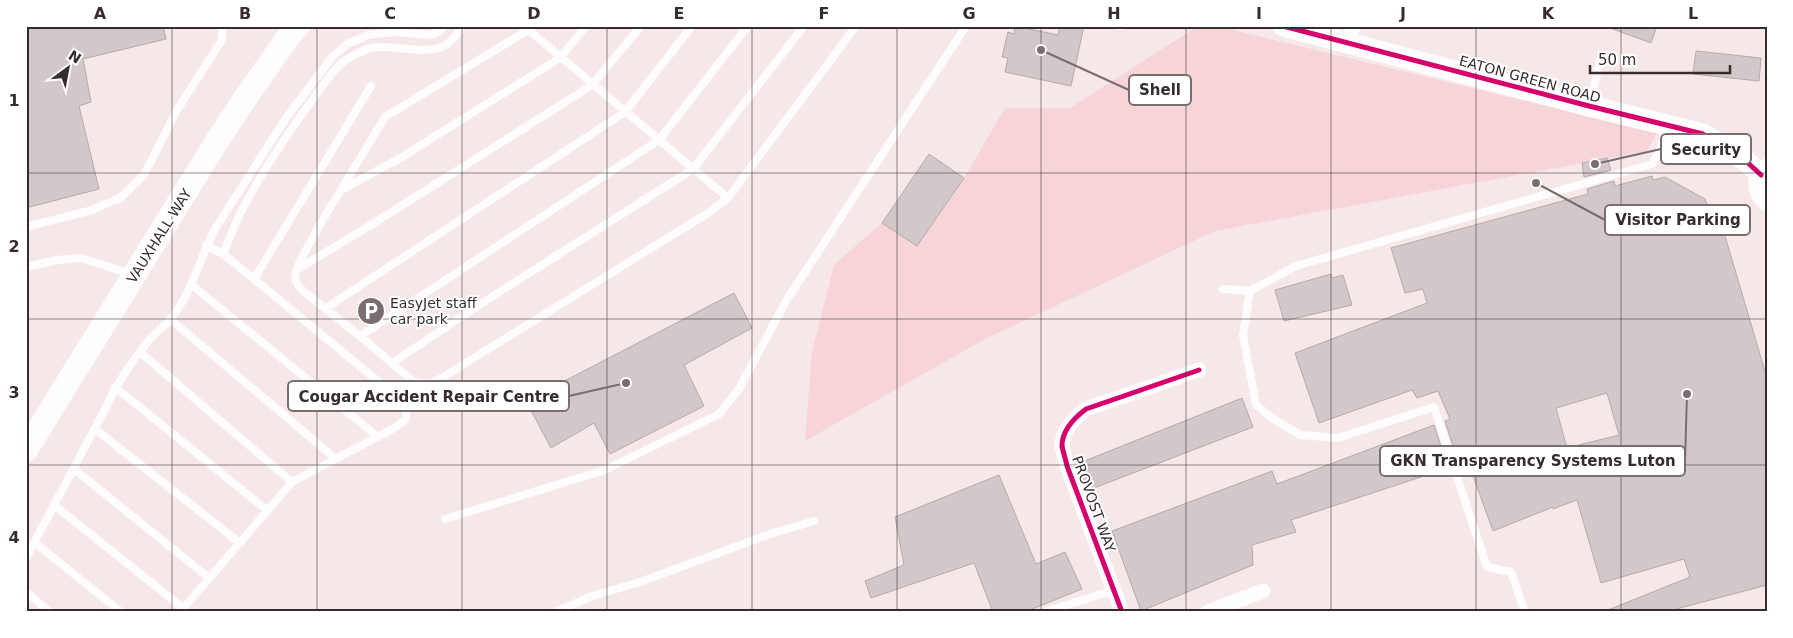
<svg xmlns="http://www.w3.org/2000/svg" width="1793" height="638" font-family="'DejaVu Sans',sans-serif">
	<rect width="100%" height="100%" fill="#f6e8e9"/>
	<path fill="#f6d4d7" d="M 1198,26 L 1217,26 L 1657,133 L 1647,151 L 1215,231 L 985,339 L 805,441 L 812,352 L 834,265 L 882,223 L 917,246 L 964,178 L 1005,108 L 1070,108 Z"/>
	<path fill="#d3c8c9" stroke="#b5aaab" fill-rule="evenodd" d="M 26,26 L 163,26 L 166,39 L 83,59 L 91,102 L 79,106 L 99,189 L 26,208 Z
		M 1015,26 L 1058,35 L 1060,26 L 1084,26 L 1071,86 L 1005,72 L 1008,58 L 1002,57 L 1008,32 L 1014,34 Z
		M 1610,26 L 1657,26 L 1651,43 L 1610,28 Z
		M 1696,51 L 1761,58 L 1759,81 L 1693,74 Z
		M 929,154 L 964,178 L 917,246 L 882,223 Z
		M 1607,158 L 1611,170 L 1584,177 L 1582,163 Z
		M 1652,176 L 1653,180 L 1665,177 L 1705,199 L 1709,210 L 1717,209 L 1767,378 L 1767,585 L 1665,612 L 1603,612 L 1690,577 L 1684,559 L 1601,583 L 1577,500 L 1553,509 L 1553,507 L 1493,531 L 1468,462 L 1459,465 L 1445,421 L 1450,419 L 1438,391 L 1417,398 L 1412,390 L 1319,423 L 1295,353 L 1427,303 L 1423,289 L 1405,293 L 1391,248 L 1588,194 L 1587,189 L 1614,181 L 1615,186 ZM 1607,393 L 1619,435 L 1567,448 L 1556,408 Z
		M 1331,274 L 1332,278 L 1343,275 L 1352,305 L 1284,321 L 1275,290 Z
		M 734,293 L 752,328 L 684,365 L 704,406 L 610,454 L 594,423 L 551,448 L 526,401 Z
		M 1242,398 L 1253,427 L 1089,490 L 1077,464 Z
		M 1434,425 L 1448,468 L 1291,520 L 1296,532 L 1252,545 L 1253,565 L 1141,611 L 1112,531 L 1272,471 L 1277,484 Z
		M 999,475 L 1036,564 L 1065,552 L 1082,589 L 1025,612 L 993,612 L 974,563 L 871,598 L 865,581 L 904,565 L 895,517 Z"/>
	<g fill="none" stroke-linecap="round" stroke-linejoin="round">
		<path stroke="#fefcfc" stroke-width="8" d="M 524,26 L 728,198
			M 531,26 L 528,30 L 385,117 L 322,221 L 300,261 L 295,275 L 296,282 L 302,290 L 360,336 L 414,382 C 430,386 435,382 448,374 L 708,213 L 728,198 L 856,26
			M 1119,26 L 1121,26
			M 1590,104 L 1601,56
			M 343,189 L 402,157 L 560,58 L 586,26
			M 26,227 L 89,211 L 120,198 L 144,175 L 177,110 L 222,40 L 222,26
			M 223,254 C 229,240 234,226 241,212 C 261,173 286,136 312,100 C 323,86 333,68 349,58 C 357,53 368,48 377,47 C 409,45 445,64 461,26
			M 26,267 L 57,260 L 81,258 L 131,274
			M 298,269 L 379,220 L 592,85 L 641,26
			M 254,279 L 371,86
			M 192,285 L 378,437
			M 1223,289 L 1250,291 L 1296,266 L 1652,164 L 1660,150 L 1667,127
			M 1250,291 L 1243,335 L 1256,405 L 1272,418 L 1300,435 L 1338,438 L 1434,407 L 1487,567 L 1511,572 L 1525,612
			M 326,308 L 625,112 L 692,26
			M 170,319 L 336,459
			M 360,336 L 659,140 L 748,26
			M 140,352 L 292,482
			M 392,363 L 493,296 L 693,169 L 804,26
			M 115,387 L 268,511
			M 95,429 L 240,543
			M 74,469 L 209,578
			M 54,505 L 183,608
			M 445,519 L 605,470 L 719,414 L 739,389 L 786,301 L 966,26
			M 35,543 L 121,612
			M 26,558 L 105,409 C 117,383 131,362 149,340 C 155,333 164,327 171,319 C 193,290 199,260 215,229 L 286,118 L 332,57 L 347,44 L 368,35 L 394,32 L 431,35 L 440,31 L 443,26
			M 26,592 L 50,612
			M 180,612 L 292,482 L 396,427 L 406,419 L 406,408 L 390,391 L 254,279 L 223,254 L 206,245
			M 556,612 L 592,596 L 640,582 L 773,533 L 814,521
			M 1045,612 L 1114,590"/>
		<path stroke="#fefcfc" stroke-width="15" d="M 1348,43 L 1353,26
			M 1122,612 L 1067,466 C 1066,460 1063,452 1062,446 C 1062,430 1074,418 1086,409 L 1199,370
			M 1208,612 L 1263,591"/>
		<path stroke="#fefcfc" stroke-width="21" d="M 1283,26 L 1589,106 L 1703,134 L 1746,161 L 1761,175
			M 1767,169 C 1756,178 1756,192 1767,201"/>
		<path stroke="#fefcfc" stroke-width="24" d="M 26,450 L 212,149 L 248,94 L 289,36 L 298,26"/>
		<g stroke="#fff" stroke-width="8">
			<path id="cycleway" d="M 1283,26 L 1589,106 L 1703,134 L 1746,161 L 1761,175
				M 1122,612 L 1067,466 C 1066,460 1063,452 1062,446 C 1062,430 1074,418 1086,409 L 1199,370"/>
		</g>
		<use href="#cycleway" stroke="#d6006c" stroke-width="5"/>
	</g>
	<path fill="none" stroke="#362c2d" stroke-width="1" stroke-opacity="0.55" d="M 172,26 L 172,612M 317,26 L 317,612M 462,26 L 462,612M 607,26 L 607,612M 752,26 L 752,612M 897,26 L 897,612M 1041,26 L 1041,612M 1186,26 L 1186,612M 1331,26 L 1331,612M 1476,26 L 1476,612M 1621,26 L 1621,612M 26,173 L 1767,173M 26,319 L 1767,319M 26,465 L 1767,465"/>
	<defs>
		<g id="parking-disc" transform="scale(1.4375)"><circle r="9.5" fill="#796e6f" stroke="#fff"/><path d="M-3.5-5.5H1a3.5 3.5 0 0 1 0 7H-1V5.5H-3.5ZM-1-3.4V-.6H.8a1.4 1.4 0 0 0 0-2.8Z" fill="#fff"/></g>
	</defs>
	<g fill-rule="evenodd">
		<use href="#parking-disc" x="371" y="311"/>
	</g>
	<g text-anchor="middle" stroke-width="4" stroke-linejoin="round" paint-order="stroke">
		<g font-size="14" fill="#362c2d" stroke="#fff">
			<text transform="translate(1530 79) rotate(15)" y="5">EATON GREEN ROAD</text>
			<text transform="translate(159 236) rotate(-58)" y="5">VAUXHALL WAY</text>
			<text transform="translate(1094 504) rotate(70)" y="5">PROVOST WAY</text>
		</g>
		<g font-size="14" fill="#362c2d" stroke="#fff" text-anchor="start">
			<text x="390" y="308">EasyJet staff<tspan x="390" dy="16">car park</tspan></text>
		</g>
	</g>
	<path fill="none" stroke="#796e6f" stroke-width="2" d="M1041 50L1129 90M1595 164L1661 149M1536 183L1605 220M626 383L569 396M1687 394L1685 461"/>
	<g fill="#796e6f" stroke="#fff" stroke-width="2">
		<circle cx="1041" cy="50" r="5"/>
		<circle cx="1595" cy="164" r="5"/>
		<circle cx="1536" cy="183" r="5"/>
		<circle cx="626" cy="383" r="5"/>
		<circle cx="1687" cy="394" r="5"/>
	</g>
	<g fill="#fff" stroke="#796e6f" stroke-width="2">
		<rect x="1129" y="75" width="62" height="30" rx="5"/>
		<rect x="1661" y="134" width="90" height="30" rx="5"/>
		<rect x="1605" y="205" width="145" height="30" rx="5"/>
		<rect x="288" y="381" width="281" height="30" rx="5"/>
		<rect x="1380" y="446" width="305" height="30" rx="5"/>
	</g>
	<g font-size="15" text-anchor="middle" font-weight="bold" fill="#362c2d">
		<text x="1160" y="95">Shell</text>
		<text x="1706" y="155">Security</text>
		<text x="1678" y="225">Visitor Parking</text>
		<text x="429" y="402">Cougar Accident Repair Centre</text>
		<text x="1533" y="466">GKN Transparency Systems Luton</text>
	</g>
	<rect width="1793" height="638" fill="none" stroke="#ffffff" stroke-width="55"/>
	<g transform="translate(68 68) rotate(32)" stroke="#ffffff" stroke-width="4" paint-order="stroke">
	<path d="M0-4L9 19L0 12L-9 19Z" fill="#362c2d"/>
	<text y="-8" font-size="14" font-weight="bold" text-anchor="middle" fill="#362c2d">N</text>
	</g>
	<path d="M1590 65v8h140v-8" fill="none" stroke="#362c2d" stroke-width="2.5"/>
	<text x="1598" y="65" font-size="15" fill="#362c2d" stroke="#ffffff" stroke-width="4" paint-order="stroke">50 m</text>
	<rect x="28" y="28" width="1738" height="582" fill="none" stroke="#362c2d" stroke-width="2"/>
	<g font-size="16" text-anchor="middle" font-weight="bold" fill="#362c2d">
		<text x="100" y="19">A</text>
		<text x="245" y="19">B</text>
		<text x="390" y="19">C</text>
		<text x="534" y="19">D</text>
		<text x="679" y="19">E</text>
		<text x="824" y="19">F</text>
		<text x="969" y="19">G</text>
		<text x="1114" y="19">H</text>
		<text x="1259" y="19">I</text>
		<text x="1403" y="19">J</text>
		<text x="1548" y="19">K</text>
		<text x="1693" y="19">L</text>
		<text x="14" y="106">1</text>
		<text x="14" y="252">2</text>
		<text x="14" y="398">3</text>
		<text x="14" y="543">4</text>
	</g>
</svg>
